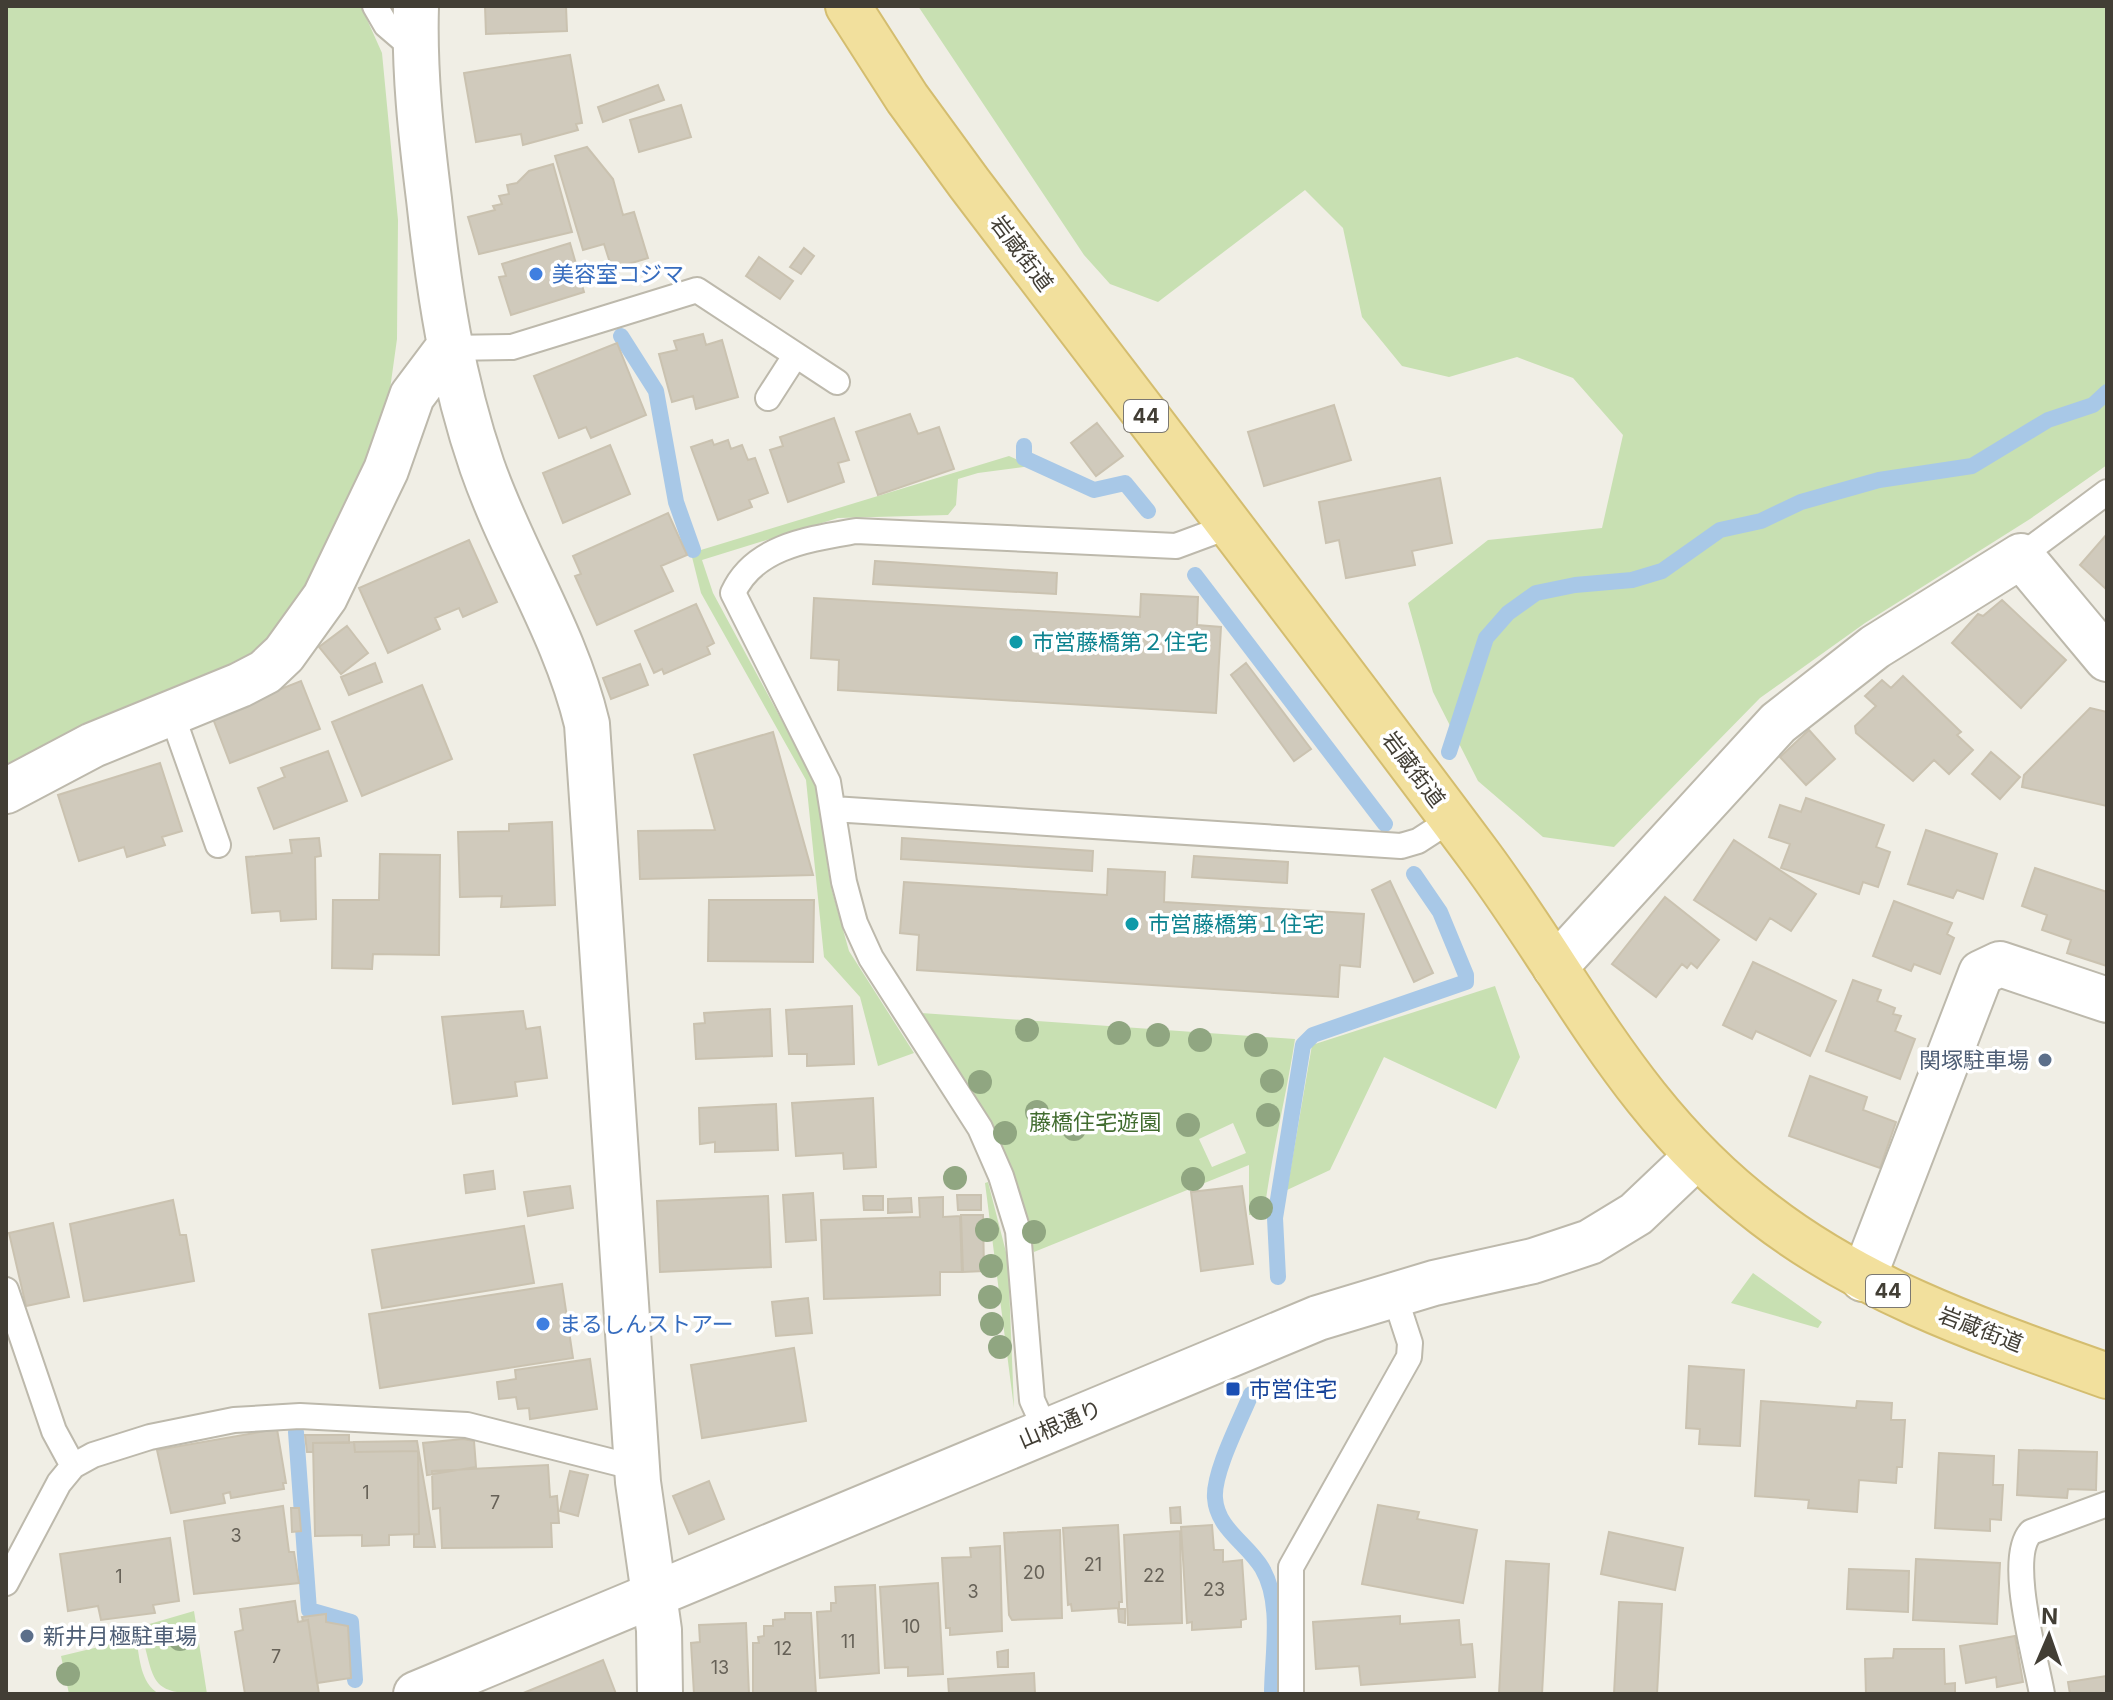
<svg xmlns="http://www.w3.org/2000/svg" width="2113" height="1700" font-family="Inter,'Noto Sans JP',sans-serif">
	<rect width="100%" height="100%" fill="#f0eee5"/>
	<path fill="#c8e0b2" fill-rule="evenodd" d="M 6,6 L 361,6 L 382,53 L 398,220 L 397,339 L 386,418 L 321,565 L 261,649 L 6,771 Z
		M 918,6 L 2107,6 L 2107,465 L 2030,519 L 1865,623 L 1760,698 L 1614,847 L 1543,837 L 1478,781 L 1433,692 L 1408,603 L 1488,540 L 1602,528 L 1623,435 L 1573,378 L 1517,357 L 1449,377 L 1402,366 L 1362,317 L 1343,228 L 1305,190 L 1158,302 L 1110,284 L 1084,255 Z
		M 1009,456 L 1031,466 L 978,473 L 958,479 L 956,505 L 948,515 L 838,518 L 702,560 L 713,593 L 815,782 L 831,887 L 849,951 L 914,1053 L 878,1066 L 860,997 L 824,957 L 806,780 L 701,593 L 691,553 Z
		M 1495,986 L 1520,1057 L 1496,1109 L 1384,1057 L 1330,1170 L 1287,1190 L 1312,1045 Z
		M 921,1013 L 1295,1039 C 1286,1098 1271,1156 1264,1214 L 1249,1215 L 1249,1165 L 1034,1252 L 990,1123 ZM 1233,1123 L 1246,1153 L 1212,1167 L 1199,1139 Z
		M 988,1182 L 1008,1260 L 1014,1408 L 985,1183 Z
		M 1753,1273 L 1822,1322 L 1818,1328 L 1731,1303 Z
		M 194,1611 L 207,1694 C 149,1694 155,1683 141,1631 L 146,1625 Z
		M 136,1638 C 140,1659 140,1682 159,1694 L 69,1694 L 61,1656 Z"/>
	<g fill="none" stroke-linecap="round" stroke-linejoin="round">
		<path stroke="#a8c8e7" stroke-width="16" d="M 621,336 L 656,391 L 676,502 L 693,550
			M 1024,446 L 1024,458 L 1094,490 L 1125,483 L 1148,511
			M 1195,575 L 1385,824
			M 1449,752 L 1486,638 L 1508,613 L 1536,593 L 1575,585 L 1632,580 L 1662,571 L 1720,530 L 1761,521 L 1801,502 L 1879,480 L 1972,466 L 2048,420 L 2093,405 L 2107,392
			M 1278,1277 L 1275,1218 L 1303,1045 L 1313,1035 L 1466,982 L 1466,975 L 1440,912 L 1414,874
			M 1251,1394 C 1241,1419 1213,1472 1215,1498 C 1217,1529 1247,1543 1262,1568 C 1283,1604 1272,1654 1272,1694
			M 296,1432 L 309,1610 L 351,1622 L 355,1680"/>
	</g>
	<path fill="#d0cabc" stroke="#cac2b0" stroke-width="2" d="M 485,6 L 566,6 L 567,31 L 486,34 Z
		M 570,55 L 582,123 L 576,124 L 578,130 L 523,145 L 521,134 L 476,142 L 464,73 Z
		M 658,85 L 664,100 L 603,122 L 598,107 Z
		M 681,105 L 691,137 L 639,152 L 630,120 Z
		M 587,147 L 613,179 L 623,215 L 634,212 L 648,258 L 612,269 L 604,244 L 583,250 L 555,156 Z
		M 553,164 L 572,232 L 479,254 L 468,217 L 495,210 L 493,206 L 502,204 L 499,196 L 509,194 L 507,185 L 517,183 L 529,171 Z
		M 570,243 L 584,292 L 511,315 L 499,277 L 506,276 L 502,264 Z
		M 804,248 L 814,256 L 801,274 L 790,267 Z
		M 759,257 L 793,281 L 780,299 L 746,276 Z
		M 703,334 L 706,345 L 722,340 L 738,397 L 696,409 L 693,396 L 672,402 L 659,354 L 677,350 L 674,341 Z
		M 617,343 L 646,415 L 591,438 L 586,427 L 559,438 L 534,376 Z
		M 1334,405 L 1351,460 L 1264,486 L 1248,432 Z
		M 910,414 L 918,434 L 939,427 L 954,469 L 878,495 L 856,432 Z
		M 834,418 L 849,460 L 838,463 L 844,482 L 788,502 L 770,450 L 783,446 L 780,437 Z
		M 1097,423 L 1123,456 L 1096,476 L 1071,443 Z
		M 712,440 L 714,445 L 728,440 L 731,449 L 742,445 L 748,460 L 755,458 L 768,493 L 749,500 L 752,507 L 718,520 L 691,447 Z
		M 610,445 L 630,494 L 563,523 L 543,473 Z
		M 1440,478 L 1452,543 L 1412,551 L 1415,565 L 1346,578 L 1339,540 L 1326,543 L 1319,502 Z
		M 668,513 L 687,555 L 661,566 L 673,591 L 597,625 L 575,576 L 581,574 L 573,556 Z
		M 2107,534 L 2107,590 L 2080,565 Z
		M 469,540 L 497,602 L 463,617 L 459,608 L 435,618 L 440,629 L 388,653 L 359,588 Z
		M 875,561 L 1057,573 L 1056,594 L 873,584 Z
		M 1141,594 L 1198,597 L 1197,625 L 1221,627 L 1216,713 L 838,690 L 839,660 L 811,658 L 814,598 L 1140,617 Z
		M 2002,600 L 2066,660 L 2021,708 L 1952,643 L 1978,614 L 1983,616 Z
		M 696,604 L 714,643 L 707,647 L 710,654 L 664,674 L 662,669 L 654,673 L 635,631 Z
		M 347,626 L 368,653 L 341,674 L 319,647 Z
		M 375,663 L 382,682 L 349,695 L 341,677 Z
		M 1246,663 L 1311,749 L 1294,761 L 1231,675 Z
		M 640,664 L 648,685 L 611,699 L 603,678 Z
		M 1903,676 L 1961,732 L 1957,735 L 1973,750 L 1949,774 L 1934,760 L 1913,781 L 1856,733 L 1855,726 L 1876,706 L 1865,696 L 1882,680 L 1891,688 Z
		M 301,681 L 320,729 L 230,763 L 212,716 Z
		M 422,685 L 452,759 L 362,796 L 332,722 Z
		M 2090,708 L 2107,712 L 2107,806 L 2022,787 L 2024,775 Z
		M 1809,730 L 1835,759 L 1806,785 L 1780,757 Z
		M 773,732 L 813,875 L 640,879 L 638,831 L 715,830 L 694,755 Z
		M 328,751 L 347,801 L 274,829 L 258,788 L 285,777 L 281,768 Z
		M 1991,752 L 2020,777 L 2000,799 L 1972,774 Z
		M 160,763 L 182,831 L 162,837 L 165,845 L 127,857 L 124,847 L 79,861 L 58,795 Z
		M 1806,798 L 1884,825 L 1876,847 L 1890,852 L 1878,887 L 1863,882 L 1859,894 L 1781,868 L 1790,844 L 1769,837 L 1780,805 L 1801,812 Z
		M 552,822 L 555,905 L 501,907 L 502,896 L 460,897 L 458,832 L 509,831 L 509,824 Z
		M 1926,830 L 1997,854 L 1983,899 L 1957,890 L 1953,898 L 1908,884 Z
		M 319,838 L 321,856 L 315,857 L 316,919 L 281,921 L 280,911 L 252,913 L 246,857 L 292,853 L 290,840 Z
		M 902,838 L 1093,851 L 1092,871 L 901,859 Z
		M 1734,840 L 1816,894 L 1791,931 L 1770,918 L 1756,940 L 1694,900 Z
		M 380,854 L 440,855 L 439,955 L 373,954 L 372,969 L 332,968 L 333,900 L 379,900 Z
		M 1194,856 L 1288,862 L 1287,883 L 1192,877 Z
		M 2035,868 L 2107,892 L 2107,966 L 2067,953 L 2071,940 L 2042,930 L 2047,915 L 2022,906 Z
		M 1108,869 L 1165,872 L 1164,902 L 1364,914 L 1360,967 L 1340,965 L 1338,997 L 917,970 L 919,935 L 900,933 L 904,882 L 1107,895 Z
		M 1390,881 L 1433,973 L 1414,982 L 1372,890 Z
		M 1665,897 L 1719,940 L 1697,968 L 1691,963 L 1687,968 L 1682,964 L 1656,997 L 1612,964 Z
		M 709,900 L 814,900 L 813,962 L 708,961 Z
		M 1894,901 L 1952,923 L 1947,934 L 1954,938 L 1940,974 L 1914,964 L 1911,971 L 1873,956 Z
		M 1753,962 L 1836,1001 L 1810,1056 L 1756,1031 L 1752,1039 L 1723,1025 Z
		M 1853,980 L 1881,990 L 1877,1001 L 1895,1008 L 1893,1014 L 1901,1016 L 1895,1031 L 1915,1039 L 1900,1079 L 1826,1051 Z
		M 852,1006 L 854,1064 L 807,1066 L 807,1054 L 789,1054 L 786,1010 Z
		M 770,1009 L 772,1056 L 696,1059 L 694,1024 L 705,1023 L 704,1013 Z
		M 523,1011 L 526,1029 L 540,1027 L 547,1078 L 515,1082 L 517,1096 L 453,1104 L 442,1017 Z
		M 1810,1076 L 1867,1097 L 1863,1110 L 1896,1122 L 1880,1168 L 1789,1136 Z
		M 873,1098 L 876,1167 L 844,1169 L 843,1153 L 796,1156 L 792,1103 Z
		M 776,1104 L 778,1150 L 715,1152 L 715,1142 L 700,1144 L 699,1108 Z
		M 493,1171 L 495,1189 L 466,1193 L 464,1175 Z
		M 570,1186 L 573,1208 L 528,1216 L 524,1192 Z
		M 1242,1186 L 1253,1264 L 1201,1271 L 1191,1192 Z
		M 813,1193 L 816,1240 L 786,1242 L 783,1195 Z
		M 957,1195 L 981,1195 L 981,1210 L 958,1210 Z
		M 768,1196 L 771,1267 L 660,1272 L 657,1201 Z
		M 863,1196 L 883,1196 L 883,1210 L 864,1210 Z
		M 943,1197 L 943,1217 L 960,1216 L 962,1272 L 940,1272 L 940,1295 L 824,1299 L 821,1220 L 920,1217 L 919,1198 Z
		M 911,1198 L 912,1212 L 888,1213 L 888,1199 Z
		M 173,1200 L 180,1235 L 186,1235 L 194,1281 L 84,1301 L 70,1224 Z
		M 961,1215 L 983,1215 L 984,1271 L 963,1272 Z
		M 53,1223 L 69,1297 L 26,1306 L 9,1233 Z
		M 524,1226 L 534,1283 L 382,1308 L 372,1250 Z
		M 562,1284 L 573,1358 L 380,1388 L 369,1314 Z
		M 808,1298 L 812,1333 L 776,1336 L 772,1302 Z
		M 794,1348 L 806,1421 L 702,1438 L 691,1365 Z
		M 590,1359 L 597,1409 L 530,1419 L 529,1408 L 518,1409 L 516,1397 L 499,1399 L 497,1382 L 516,1379 L 515,1370 Z
		M 1689,1366 L 1744,1370 L 1740,1446 L 1699,1444 L 1700,1429 L 1686,1428 Z
		M 1761,1401 L 1856,1408 L 1857,1401 L 1892,1403 L 1891,1420 L 1905,1420 L 1902,1467 L 1897,1467 L 1896,1483 L 1859,1480 L 1857,1512 L 1808,1508 L 1809,1500 L 1755,1496 Z
		M 277,1429 L 286,1483 L 283,1483 L 284,1489 L 231,1498 L 230,1492 L 223,1494 L 225,1503 L 171,1513 L 157,1450 Z
		M 305,1435 L 349,1435 L 349,1443 L 313,1443 L 313,1452 L 307,1452 Z
		M 463,1439 L 474,1441 L 476,1467 L 427,1475 L 423,1443 Z
		M 417,1441 L 435,1547 L 414,1547 L 414,1535 L 419,1534 L 418,1451 L 355,1452 L 354,1442 Z
		M 354,1442 L 355,1452 L 418,1451 L 419,1534 L 389,1535 L 389,1545 L 362,1546 L 362,1535 L 315,1536 L 313,1443 Z
		M 2019,1450 L 2097,1452 L 2096,1490 L 2068,1489 L 2067,1498 L 2017,1495 Z
		M 1939,1453 L 1994,1456 L 1993,1485 L 2003,1485 L 2001,1520 L 1990,1519 L 1990,1531 L 1935,1528 Z
		M 548,1465 L 550,1497 L 557,1496 L 559,1523 L 551,1523 L 552,1547 L 442,1548 L 440,1508 L 433,1509 L 432,1471 Z
		M 570,1471 L 588,1475 L 578,1516 L 560,1511 Z
		M 709,1481 L 724,1519 L 689,1534 L 673,1496 Z
		M 1378,1505 L 1419,1512 L 1417,1519 L 1477,1530 L 1463,1603 L 1362,1584 Z
		M 283,1506 L 289,1552 L 294,1552 L 299,1583 L 194,1594 L 184,1521 Z
		M 1180,1507 L 1181,1523 L 1171,1523 L 1170,1508 Z
		M 291,1508 L 299,1508 L 301,1531 L 292,1532 Z
		M 1118,1525 L 1122,1602 L 1119,1602 L 1119,1608 L 1072,1611 L 1071,1604 L 1068,1605 L 1063,1528 Z
		M 1212,1525 L 1214,1550 L 1223,1550 L 1223,1562 L 1242,1560 L 1246,1619 L 1241,1620 L 1241,1627 L 1192,1630 L 1192,1622 L 1187,1623 L 1181,1527 Z
		M 1060,1530 L 1062,1618 L 1012,1620 L 1009,1615 L 1004,1533 Z
		M 1180,1531 L 1182,1623 L 1128,1625 L 1124,1535 Z
		M 1609,1532 L 1683,1548 L 1675,1590 L 1601,1574 Z
		M 170,1538 L 179,1601 L 153,1605 L 155,1613 L 101,1620 L 98,1606 L 68,1611 L 60,1554 Z
		M 1000,1546 L 1002,1631 L 950,1635 L 950,1628 L 946,1628 L 942,1558 L 971,1557 L 970,1548 Z
		M 1916,1559 L 2000,1563 L 1997,1624 L 1913,1620 Z
		M 1506,1561 L 1549,1564 L 1542,1694 L 1499,1694 Z
		M 1849,1569 L 1909,1571 L 1908,1612 L 1847,1609 Z
		M 938,1583 L 943,1674 L 908,1676 L 908,1667 L 885,1668 L 880,1587 Z
		M 875,1585 L 879,1673 L 820,1678 L 817,1612 L 831,1611 L 831,1603 L 836,1603 L 835,1587 Z
		M 295,1601 L 298,1622 L 308,1620 L 319,1694 L 245,1694 L 235,1632 L 243,1630 L 240,1609 Z
		M 1619,1602 L 1662,1604 L 1657,1694 L 1614,1694 Z
		M 1118,1609 L 1125,1609 L 1125,1623 L 1119,1622 Z
		M 785,1613 L 811,1613 L 816,1694 L 753,1693 L 753,1643 L 759,1643 L 758,1637 L 764,1636 L 764,1626 L 773,1626 L 773,1620 L 785,1619 Z
		M 326,1614 L 326,1622 L 348,1626 L 351,1678 L 317,1683 L 308,1620 L 303,1621 L 302,1617 Z
		M 1400,1616 L 1400,1624 L 1459,1620 L 1461,1645 L 1472,1644 L 1475,1677 L 1361,1685 L 1359,1666 L 1316,1669 L 1313,1622 Z
		M 746,1623 L 749,1694 L 694,1694 L 691,1643 L 700,1642 L 699,1625 Z
		M 2015,1636 L 2023,1682 L 1997,1687 L 1996,1677 L 1966,1683 L 1960,1646 Z
		M 1894,1649 L 1944,1649 L 1945,1684 L 1955,1683 L 1955,1694 L 1866,1694 L 1865,1659 L 1893,1658 Z
		M 1008,1650 L 1008,1667 L 998,1667 L 997,1652 Z
		M 603,1660 L 616,1694 L 521,1694 Z
		M 1034,1673 L 1035,1694 L 949,1694 L 948,1679 Z
		M 2107,1676 L 2107,1694 L 2070,1694 L 2068,1682 Z"/>
	<g fill="none" stroke-linecap="round" stroke-linejoin="round">
		<g stroke="#bdb9ac" stroke-width="28">
			<path id="service" d="M 375,6 L 386,25 L 414,49
				M 448,348 L 512,347 L 697,290 L 837,382
				M 768,398 L 795,356
				M 2021,556 L 2107,492
				M 171,712 L 218,845
				M 833,809 L 1401,846 L 1418,841 L 1452,819
				M 6,1290 L 54,1431 L 73,1466
				M 1046,1431 L 1032,1400 L 1018,1231 L 1001,1176 L 980,1128 L 871,958 L 855,923 L 844,882 L 828,782 L 733,593 C 754,546 810,539 856,531 L 1176,546 L 1230,526
				M 6,1583 L 59,1483 L 73,1466 L 93,1455 L 150,1437 L 234,1420 L 300,1416 L 467,1425 L 637,1468
				M 1291,1694 L 1291,1567 L 1409,1357 L 1410,1343 L 1394,1294
				M 2042,1694 C 2036,1659 2006,1557 2031,1532 L 2107,1504"/>
		</g>
		<g stroke="#bdb9ac" stroke-width="48">
			<path id="minor" d="M 416,6 C 414,71 421,135 429,199 C 439,291 452,379 482,466 C 513,555 565,632 587,724 L 638,1482 L 659,1630 L 660,1694
				M 6,791 L 93,745 L 240,685 L 265,672 L 284,654 L 325,597 L 386,470 L 412,396 L 448,348
				M 1555,967 L 1778,723 L 1875,647 L 2021,556 L 2107,659
				M 1863,1279 L 1981,973 L 2000,964 L 2107,1000"/>
		</g>
		<g stroke="#bdb9ac" stroke-width="48">
			<path id="tertiary" d="M 416,1694 L 1318,1318 L 1434,1283 L 1533,1261 L 1590,1242 L 1636,1214 L 1696,1157"/>
		</g>
		<g stroke="#d4bd6f" stroke-width="48">
			<path id="primary" d="M 848,6 L 907,98 L 969,183 C 1140,408 1312,631 1481,858 C 1576,987 1632,1114 1764,1214 C 1866,1293 1987,1333 2107,1376"/>
		</g>
		<use href="#service" stroke="#fff" stroke-width="24"/>
		<use href="#minor" stroke="#fff" stroke-width="44"/>
		<use href="#tertiary" stroke="#fff" stroke-width="44"/>
		<use href="#primary" stroke="#f2e09d" stroke-width="44"/>
	</g>
	<g fill="#90a681">
		<circle cx="1027" cy="1030" r="12"/>
		<circle cx="1119" cy="1033" r="12"/>
		<circle cx="1158" cy="1035" r="12"/>
		<circle cx="1200" cy="1040" r="12"/>
		<circle cx="1256" cy="1045" r="12"/>
		<circle cx="1272" cy="1081" r="12"/>
		<circle cx="980" cy="1082" r="12"/>
		<circle cx="1037" cy="1112" r="12"/>
		<circle cx="1268" cy="1115" r="12"/>
		<circle cx="1127" cy="1123" r="12"/>
		<circle cx="1188" cy="1125" r="12"/>
		<circle cx="1074" cy="1129" r="12"/>
		<circle cx="1005" cy="1133" r="12"/>
		<circle cx="955" cy="1178" r="12"/>
		<circle cx="1193" cy="1179" r="12"/>
		<circle cx="1261" cy="1208" r="12"/>
		<circle cx="987" cy="1230" r="12"/>
		<circle cx="1034" cy="1232" r="12"/>
		<circle cx="991" cy="1266" r="12"/>
		<circle cx="990" cy="1297" r="12"/>
		<circle cx="992" cy="1324" r="12"/>
		<circle cx="1000" cy="1347" r="12"/>
		<circle cx="180" cy="1639" r="12"/>
		<circle cx="68" cy="1674" r="12"/>
	</g>
	<g fill="#3f7fe0" stroke="#fff" stroke-width="3">
		<circle cx="536" cy="274" r="8"/>
		<circle cx="543" cy="1324" r="8"/>
	</g>
	<g fill="#0f9aa8" stroke="#fff" stroke-width="3">
		<circle cx="1016" cy="642" r="8"/>
		<circle cx="1132" cy="924" r="8"/>
	</g>
	<g fill="#5c6f8a" stroke="#fff" stroke-width="3">
		<circle cx="2045" cy="1060" r="8"/>
		<circle cx="27" cy="1636" r="8"/>
	</g>
	<rect fill="#1a4fb4" stroke="#fff" stroke-width="3" x="1225" y="1381" width="16" height="16" rx="4"/>
	<g text-anchor="middle" stroke-width="7" stroke-linejoin="round" paint-order="stroke">
		<g font-size="18" fill="#666157">
			<text x="366" y="1499">1</text>
			<text x="495" y="1509">7</text>
			<text x="236" y="1542">3</text>
			<text x="1093" y="1571">21</text>
			<text x="1034" y="1579">20</text>
			<text x="1154" y="1582">22</text>
			<text x="119" y="1583">1</text>
			<text x="1214" y="1596">23</text>
			<text x="973" y="1598">3</text>
			<text x="911" y="1633">10</text>
			<text x="848" y="1648">11</text>
			<text x="783" y="1655">12</text>
			<text x="276" y="1663">7</text>
			<text x="720" y="1674">13</text>
		</g>
		<g fill="#fff" stroke="#7b7872" stroke-width="2">
			<rect x="1124" y="400" width="44" height="32" rx="6"/>
			<rect x="1866" y="1275" width="44" height="32" rx="6"/>
		</g>
		<g font-size="20" font-weight="bold" fill="#423e35">
			<text x="1146" y="423">44</text>
			<text x="1888" y="1298">44</text>
		</g>
		<g font-size="22" fill="#423e35" stroke="#fff">
			<text transform="translate(1022 253) rotate(53)" y="8">岩蔵街道</text>
			<text transform="translate(1414 769) rotate(53)" y="8">岩蔵街道</text>
			<text transform="translate(1981 1329) rotate(21)" y="8">岩蔵街道</text>
			<text transform="translate(1060 1424) rotate(-23)" y="8">山根通り</text>
		</g>
		<g font-size="22" fill="#366cbe" stroke="#fff" text-anchor="start">
			<text x="552" y="282">美容室コジマ</text>
			<text x="559" y="1332">まるしんストアー</text>
		</g>
		<g font-size="22" fill="#0d838f" stroke="#fff" text-anchor="start">
			<text x="1032" y="650">市営藤橋第２住宅</text>
			<text x="1148" y="932">市営藤橋第１住宅</text>
		</g>
		<g font-size="22" fill="#4e5e75" stroke="#fff" text-anchor="end">
			<text x="2029" y="1068">関塚駐車場</text>
			<text x="43" y="1644" text-anchor="start">新井月極駐車場</text>
		</g>
		<g font-size="22" fill="#426c30" stroke="#fff">
			<text x="1095" y="1130">藤橋住宅遊園</text>
		</g>
		<g font-size="22" fill="#164399" stroke="#fff" text-anchor="start">
			<text x="1249" y="1397">市営住宅</text>
		</g>
	</g>
	<rect width="2113" height="1700" fill="none" stroke="#423e35" stroke-width="16"/>
	<g transform="translate(2049 1636) rotate(2)" stroke="#ffffff" stroke-width="6" paint-order="stroke">
	<path d="M0-6L14 30L0 20L-14 30Z" fill="#423e35"/>
	<text y="-12" font-size="22" font-weight="bold" text-anchor="middle" fill="#423e35">N</text>
	</g>
</svg>
